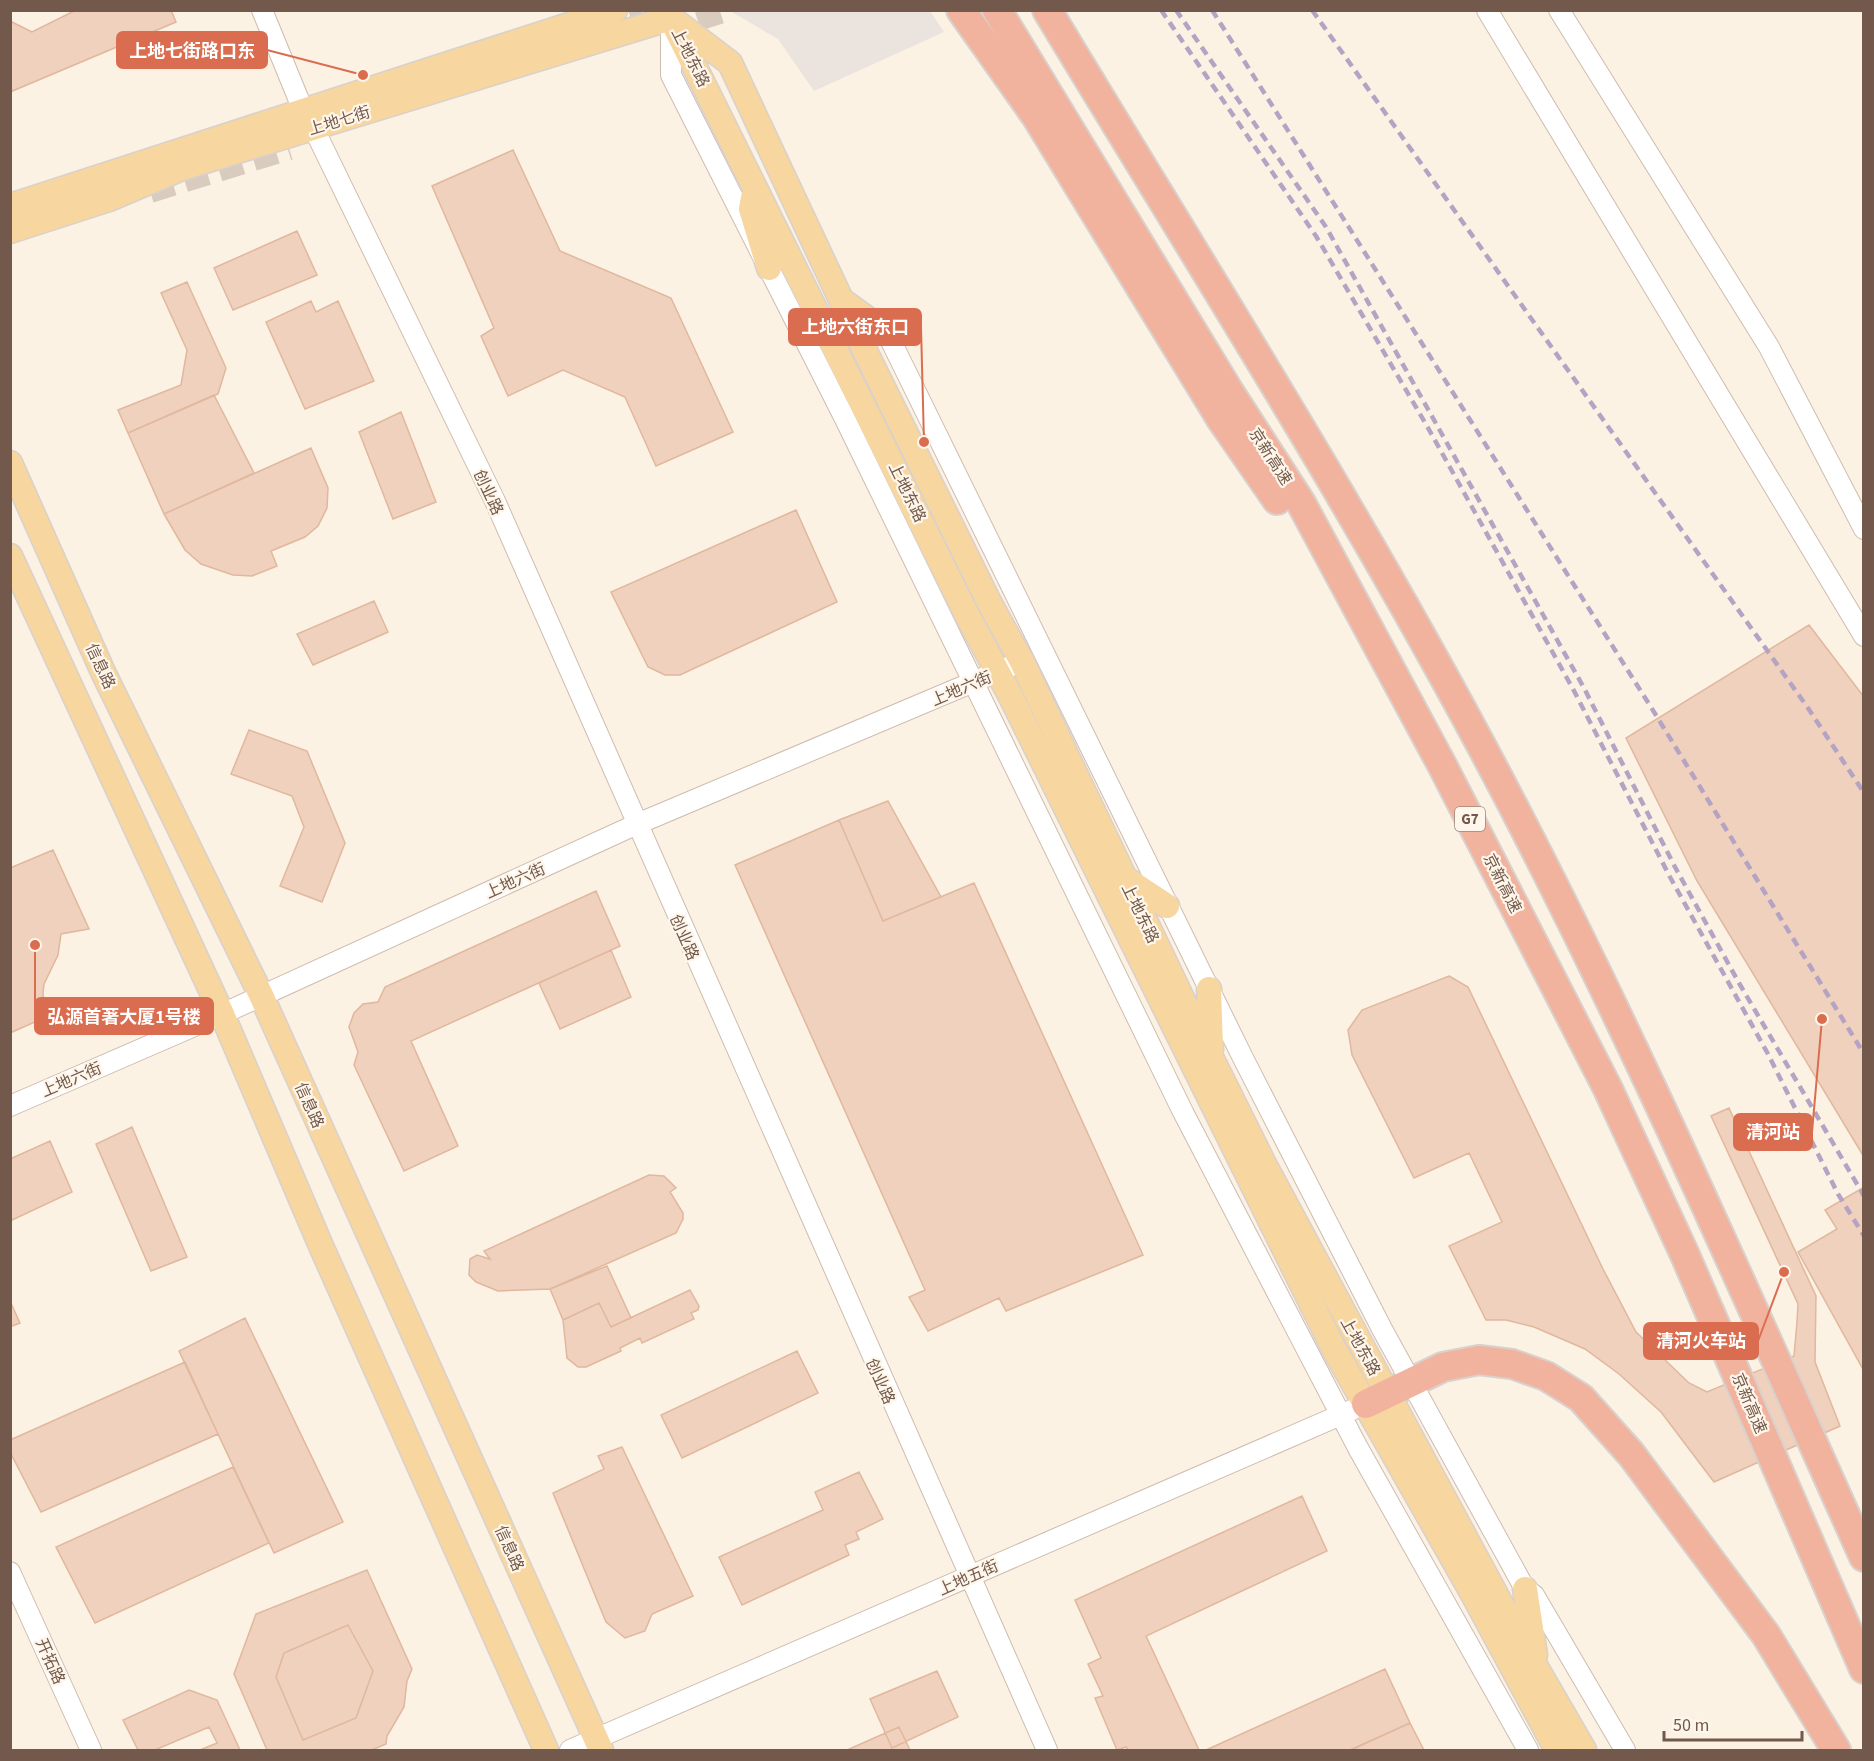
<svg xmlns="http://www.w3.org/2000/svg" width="1874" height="1761" font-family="'Source Sans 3','Noto Sans SC',sans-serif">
	<rect width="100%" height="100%" fill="#fbf2e4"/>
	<path fill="#ebe4de" d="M 730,11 L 930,11 L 944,32 L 814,91 L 778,39 Z"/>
	<path fill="#efd1bd" stroke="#e1b79e" stroke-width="1.5" d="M 76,10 L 171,10 L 176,22 L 10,92 L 10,21 L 32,32 Z
		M 513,150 L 560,251 L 671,298 L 733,432 L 656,466 L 625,397 L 563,370 L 508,396 L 481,336 L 494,328 L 432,186 Z
		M 297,231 L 317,275 L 233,310 L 214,268 Z
		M 187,282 L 226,368 L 218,394 L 128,433 L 118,410 L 181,385 L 187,350 L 161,293 Z
		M 311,301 L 316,312 L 338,301 L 374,381 L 305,409 L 266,322 Z
		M 214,395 L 254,473 L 164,514 L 128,433 Z
		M 401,412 L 436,502 L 393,519 L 359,432 Z
		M 311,448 L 328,488 L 327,508 L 318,526 L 305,537 L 271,551 L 277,566 L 252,576 L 233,575 L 201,564 L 185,550 L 164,514 Z
		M 796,510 L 837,602 L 680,675 L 665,675 L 648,667 L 611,592 Z
		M 374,601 L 388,632 L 313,665 L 297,634 Z
		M 1809,625 L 1864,697 L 1864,1157 L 1697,881 L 1626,738 Z
		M 249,730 L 307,751 L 345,843 L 322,902 L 280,886 L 304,827 L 292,796 L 231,774 Z
		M 888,801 L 941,897 L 883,921 L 839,820 Z
		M 839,820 L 883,921 L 974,883 L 1143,1255 L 1006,1311 L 999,1298 L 928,1331 L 909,1297 L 925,1290 L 735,865 Z
		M 53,850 L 89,929 L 61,934 L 58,955 L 44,984 L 43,993 L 44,1003 L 50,1000 L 55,1013 L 10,1033 L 10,868 Z
		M 596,891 L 620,946 L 411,1041 L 458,1146 L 404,1171 L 354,1065 L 358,1052 L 349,1027 L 354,1013 L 363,1004 L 378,1002 L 385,987 Z
		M 611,950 L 631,997 L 560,1029 L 539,983 Z
		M 1449,976 L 1468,987 L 1603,1269 L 1636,1332 L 1689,1383 L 1707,1392 L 1794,1356 L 1797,1322 L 1798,1304 L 1711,1116 L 1729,1108 L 1816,1296 L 1815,1362 L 1840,1426 L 1714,1482 L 1661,1412 L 1619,1374 L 1585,1349 L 1534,1327 L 1506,1320 L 1486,1320 L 1449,1246 L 1502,1222 L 1469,1153 L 1414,1178 L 1352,1055 L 1348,1030 L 1362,1010 Z
		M 132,1127 L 187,1257 L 151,1271 L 96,1144 Z
		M 50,1141 L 72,1192 L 10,1221 L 10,1159 Z
		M 649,1175 L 664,1176 L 676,1188 L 670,1192 L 683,1213 L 683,1219 L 676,1233 L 550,1289 L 498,1291 L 476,1282 L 469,1275 L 470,1259 L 477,1255 L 490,1259 L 484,1251 Z
		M 1864,1187 L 1864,1371 L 1798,1252 L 1837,1229 L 1825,1210 Z
		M 607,1266 L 631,1318 L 611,1327 L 599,1303 L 563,1320 L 550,1289 Z
		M 690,1290 L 699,1306 L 698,1310 L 691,1313 L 694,1319 L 642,1343 L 640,1338 L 620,1348 L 621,1351 L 586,1367 L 578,1367 L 567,1358 L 563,1320 L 599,1303 L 611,1327 Z
		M 10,1301 L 20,1323 L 10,1327 Z
		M 245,1318 L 343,1522 L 274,1553 L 179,1351 Z
		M 797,1351 L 818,1393 L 682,1458 L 661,1415 Z
		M 185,1362 L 218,1434 L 41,1512 L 10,1452 L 10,1440 Z
		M 622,1447 L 693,1596 L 652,1614 L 645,1631 L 625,1638 L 606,1622 L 553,1493 L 604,1469 L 598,1456 Z
		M 233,1467 L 269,1543 L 95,1623 L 56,1547 Z
		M 859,1472 L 883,1519 L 856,1532 L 859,1539 L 845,1545 L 849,1555 L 742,1605 L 719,1557 L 823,1510 L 815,1492 Z
		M 1302,1496 L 1327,1551 L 1146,1636 L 1199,1750 L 1128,1750 L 1126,1747 L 1117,1750 L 1095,1698 L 1103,1696 L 1088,1664 L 1101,1658 L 1075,1600 Z
		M 367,1570 L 412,1669 L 407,1681 L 404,1707 L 387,1736 L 386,1744 L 372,1750 L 267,1750 L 234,1674 L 256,1614 Z
		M 348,1625 L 373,1671 L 356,1718 L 303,1740 L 276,1677 L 284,1653 Z
		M 1385,1669 L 1410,1723 L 1350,1750 L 1206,1750 Z
		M 937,1671 L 958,1717 L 892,1748 L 870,1699 Z
		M 189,1690 L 217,1700 L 240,1750 L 200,1750 L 217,1743 L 209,1727 L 155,1750 L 138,1750 L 123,1720 Z
		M 1410,1723 L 1424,1750 L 1351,1750 Z
		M 899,1727 L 910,1750 L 847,1750 Z"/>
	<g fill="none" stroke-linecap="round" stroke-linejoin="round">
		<path stroke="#d9ccbe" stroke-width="24" stroke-dasharray="24 12" stroke-linecap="butt" d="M 595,25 L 641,10
			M 663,30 L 726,10
			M 150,191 L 289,148"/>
		<g stroke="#cebcae" stroke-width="22">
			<path id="minor" d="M 262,10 L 303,110
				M 1487,10 L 1864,636
				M 1559,10 L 1769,347 L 1864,529
				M 671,19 L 671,75 L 845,419 L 1183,1112 L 1358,1448 L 1528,1750
				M 313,127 L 495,501 L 1047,1750
				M 887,333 L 1243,1058 L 1382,1329 L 1525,1589 L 1534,1595 L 1625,1750
				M 10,1106 L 222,1014 L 635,825 L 1011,666
				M 10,1572 L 91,1750
				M 570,1750 L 1352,1410"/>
		</g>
		<g stroke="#d8d1cd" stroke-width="27">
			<path id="major" d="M 671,18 L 730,63 L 867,355 L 989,602 L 1022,662 L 1190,1015 L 1265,1166 L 1522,1643 L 1584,1750
				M 674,25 L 966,613 L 1010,695 L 1334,1349 L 1474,1596 L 1557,1750
				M 753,198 L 751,209 L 769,268
				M 10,206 L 615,10
				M 10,231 L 109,199 L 182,168 L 671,18
				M 844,302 L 887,333
				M 10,463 L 103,672 L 261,995 L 601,1750
				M 10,556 L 222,1014 L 321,1246 L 546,1750
				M 1123,877 L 1167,906
				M 1209,989 L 1211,1049
				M 1525,1589 L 1535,1655"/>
		</g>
		<g stroke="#d8d1cd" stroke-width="32">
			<path id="highway" d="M 961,10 L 1036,116 L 1221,419 L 1277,500
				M 997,10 L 1230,393 L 1301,503 L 1442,765 L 1608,1089 L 1685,1255 L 1864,1669
				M 1047,10 C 1194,254 1347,494 1481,745 C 1622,1009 1741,1283 1864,1557
				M 1366,1404 L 1443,1367 L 1479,1360 L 1512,1364 L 1546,1376 L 1581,1398 L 1631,1454 L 1766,1635 L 1836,1750"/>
		</g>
		<use href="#minor" stroke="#fff" stroke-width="20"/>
		<use href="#major" stroke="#f7d69f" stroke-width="24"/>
		<use href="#highway" stroke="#f2b39e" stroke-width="28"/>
		<path stroke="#b5a3c4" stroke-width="4.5" stroke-dasharray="9 6" stroke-linecap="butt" d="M 1161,10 L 1316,236 L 1427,426 L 1573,689 L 1670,877 L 1768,1054 L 1838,1194 L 1864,1236
			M 1176,10 L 1326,227 L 1584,688 L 1675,867 L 1739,983 L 1864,1196
			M 1212,10 L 1654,712 L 1864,1054
			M 1312,10 L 1808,708 L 1864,793"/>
	</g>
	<g text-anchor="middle" stroke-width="4.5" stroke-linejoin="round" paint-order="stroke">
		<rect fill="#fef6ea" stroke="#9c887b" stroke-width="1.5" x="1455" y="807" width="30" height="24" rx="4.5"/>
		<g font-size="15" font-weight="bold" fill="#72594b">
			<text x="1470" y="824">G7</text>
		</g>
		<g font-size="16" fill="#72594b" stroke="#fef6ea">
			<text transform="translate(691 57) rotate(63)" y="6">上地东路</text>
			<text transform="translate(339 120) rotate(-17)" y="6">上地七街</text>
			<text transform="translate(1271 456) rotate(57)" y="6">京新高速</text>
			<text transform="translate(489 492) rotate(65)" y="6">创业路</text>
			<text transform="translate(908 492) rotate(64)" y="6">上地东路</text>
			<text transform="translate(101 666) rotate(65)" y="6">信息路</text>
			<text transform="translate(961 688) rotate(-23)" y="6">上地六街</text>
			<text transform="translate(515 880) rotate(-24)" y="6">上地六街</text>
			<text transform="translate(1503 883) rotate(63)" y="6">京新高速</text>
			<text transform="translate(1141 913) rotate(64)" y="6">上地东路</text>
			<text transform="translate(685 937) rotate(66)" y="6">创业路</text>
			<text transform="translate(71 1079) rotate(-23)" y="6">上地六街</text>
			<text transform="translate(310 1105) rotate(66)" y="6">信息路</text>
			<text transform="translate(1361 1346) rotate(61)" y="6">上地东路</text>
			<text transform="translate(881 1381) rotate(66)" y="6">创业路</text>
			<text transform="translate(1750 1403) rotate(67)" y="6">京新高速</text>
			<text transform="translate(510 1548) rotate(66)" y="6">信息路</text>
			<text transform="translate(968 1577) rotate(-24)" y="6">上地五街</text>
			<text transform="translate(51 1661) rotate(66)" y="6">开拓路</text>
		</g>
	</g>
	<path fill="none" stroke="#da6d4f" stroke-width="2" d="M363 75L267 50M924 442L921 327M35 945L35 1016M1822 1019L1812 1132M1784 1272L1758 1341"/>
	<g fill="#da6d4f" stroke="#fef6ea" stroke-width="2">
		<circle cx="363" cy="75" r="6"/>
		<circle cx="924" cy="442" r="6"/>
		<circle cx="35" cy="945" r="6"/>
		<circle cx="1822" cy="1019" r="6"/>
		<circle cx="1784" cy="1272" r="6"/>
	</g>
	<g fill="#da6d4f" stroke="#da6d4f" stroke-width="2">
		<rect x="117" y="32" width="150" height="36" rx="6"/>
		<rect x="789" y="309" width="132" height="36" rx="6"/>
		<rect x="35" y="998" width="178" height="36" rx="6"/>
		<rect x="1734" y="1114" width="78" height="36" rx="6"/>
		<rect x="1644" y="1323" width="114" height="36" rx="6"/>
	</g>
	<g font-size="18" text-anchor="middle" font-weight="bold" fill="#fff">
		<text x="192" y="57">上地七街路口东</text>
		<text x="855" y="333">上地六街东口</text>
		<text x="124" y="1023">弘源首著大厦1号楼</text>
		<text x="1773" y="1138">清河站</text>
		<text x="1701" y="1347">清河火车站</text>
	</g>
	<rect width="1874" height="1761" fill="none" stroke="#72594b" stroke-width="24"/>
	<path d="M1664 1731v9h138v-9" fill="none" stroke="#72594b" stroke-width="3"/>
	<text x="1673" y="1731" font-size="18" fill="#72594b" stroke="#fef6ea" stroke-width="4.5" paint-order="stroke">50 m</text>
</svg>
